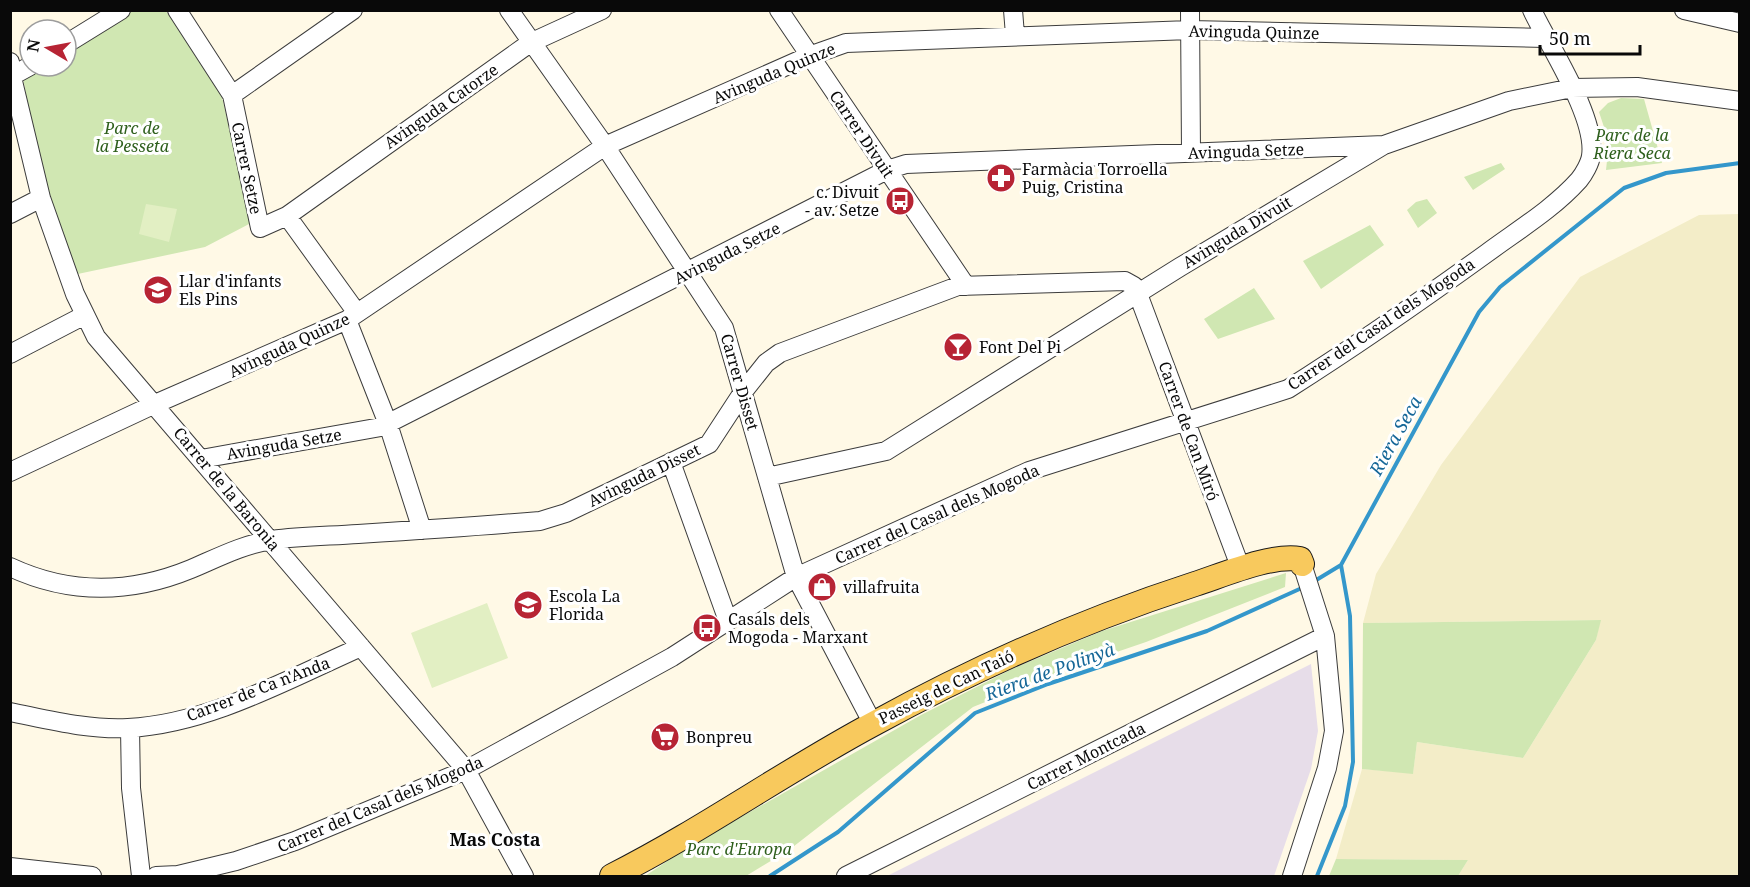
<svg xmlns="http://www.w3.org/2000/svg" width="1750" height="887" font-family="'Noto Serif',serif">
	<rect width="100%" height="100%" fill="#fff9e6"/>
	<path fill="#e7dde9" d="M 1311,664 L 1318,731 L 1311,769 L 1274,876 L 887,876 Z"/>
	<path fill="#f3edc8" d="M 1739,214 L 1739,876 L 1458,876 L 1468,860 L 1336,859 L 1362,769 L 1413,773 L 1417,742 L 1523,758 L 1596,640 L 1600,620 L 1363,623 L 1376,574 L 1441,465 L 1580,277 L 1699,215 Z"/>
	<path fill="#d0e7b2" d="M 127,11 L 166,11 L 222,97 L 251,223 L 205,247 L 73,275 L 39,167 L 23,78 L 41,66 L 66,66 L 66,50 Z
		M 1621,98 L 1644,99 L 1662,163 L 1606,170 L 1609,142 L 1599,112 L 1608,103 Z
		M 1501,163 L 1505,169 L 1473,190 L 1464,177 Z
		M 1427,199 L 1437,213 L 1418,228 L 1407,210 L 1416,202 Z
		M 1370,225 L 1384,245 L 1321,289 L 1303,261 Z
		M 1254,288 L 1275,319 L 1218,339 L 1204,319 Z
		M 1286,573 L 1285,587 L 1146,642 L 1064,670 L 973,707 L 789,850 L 746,876 L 645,876 L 690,846 L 921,715 L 1012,669 L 1102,631 Z
		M 1601,620 L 1596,640 L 1523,758 L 1417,742 L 1413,774 L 1362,769 L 1363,623 Z
		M 1336,859 L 1468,860 L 1458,876 L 1329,876 Z"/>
	<path fill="#e2efc3" d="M 146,204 L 177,209 L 169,242 L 139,234 Z
		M 487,603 L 508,658 L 432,688 L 411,633 Z"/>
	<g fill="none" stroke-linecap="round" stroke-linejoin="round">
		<path stroke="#3497cb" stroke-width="4" d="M 1313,582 L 1341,565
			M 770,876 L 838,832 L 975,713 L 1048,684 L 1207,631 L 1304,587
			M 1317,876 L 1345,806 L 1353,762 L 1350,616 L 1341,565 L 1479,312 L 1500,287 L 1624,188 L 1666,173 L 1740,163"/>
		<g stroke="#3c3c3c" stroke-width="20">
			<path id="minor" d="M 177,10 L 232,95 L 260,228 L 287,216 L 357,313
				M 509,10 L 605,146 L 724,328 L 796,577 L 873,724
				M 779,10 L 966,286
				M 1013,10 L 1015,35
				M 1190,10 L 1191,153
				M 1684,10 L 1740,23
				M 66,44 L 121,10
				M 10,62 L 12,77 L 41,198 L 75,294 L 96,337 L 466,770 L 524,876
				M 10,77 L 30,66
				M 232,95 L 353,10
				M 10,214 L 41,198
				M 287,216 L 530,43 L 602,10
				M 347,320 L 388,424 L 422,530
				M 10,354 L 85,315
				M 201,459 L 381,427 L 887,170 L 906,164 L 1384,145
				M 671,462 L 728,621
				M 10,472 L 155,404 L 347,320 L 605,146 L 809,56 L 846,43 L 1190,30 L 1545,38
				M 767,477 L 886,451 L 1180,267 L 1384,145 L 1509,101 L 1572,88 L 1637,87 L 1740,101
				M 10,567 C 70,595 130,594 191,569 C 217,558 244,544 272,540 C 301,536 330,536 358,534 C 419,530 479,526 540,521 L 566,513 L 709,444 L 743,392 L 766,363 L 780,353 L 958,286 L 1125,281 L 1134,286 L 1138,294 L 1241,569
				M 10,712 C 50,720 88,730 128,728 C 209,724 288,679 361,647
				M 130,728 L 131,788 L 141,876
				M 10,867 L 92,876
				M 156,876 L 178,875 L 236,861 L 295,841 L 466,770 L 672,657 L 796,577 L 1029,471 L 1288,389 C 1356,346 1422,300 1487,253 C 1518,230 1553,209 1579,180 C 1584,174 1590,163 1591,156 C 1597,118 1549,46 1532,10
				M 846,876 L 1325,636
				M 1292,876 L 1327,768 L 1334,731 L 1325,636 L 1302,564"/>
		</g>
		<g stroke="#1a1a1a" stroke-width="26">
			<path id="major" d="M 612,876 C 703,830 785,771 875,723 C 977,667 1084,620 1195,584 C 1223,575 1271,554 1300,559 L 1302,564"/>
		</g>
		<use href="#minor" stroke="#fff" stroke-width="18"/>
		<use href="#major" stroke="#f8c95d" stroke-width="24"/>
	</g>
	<defs>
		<g id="pharmacy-disc" transform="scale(1.5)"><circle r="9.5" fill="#b72434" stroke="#fff"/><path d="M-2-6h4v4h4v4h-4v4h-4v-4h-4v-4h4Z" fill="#fff"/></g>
		<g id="bus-disc" transform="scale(1.5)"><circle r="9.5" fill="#b72434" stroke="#fff"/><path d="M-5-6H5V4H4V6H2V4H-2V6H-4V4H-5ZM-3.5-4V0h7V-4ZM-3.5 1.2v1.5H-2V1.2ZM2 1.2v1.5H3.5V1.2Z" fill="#fff"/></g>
		<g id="school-disc" transform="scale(1.5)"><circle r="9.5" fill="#b72434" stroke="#fff"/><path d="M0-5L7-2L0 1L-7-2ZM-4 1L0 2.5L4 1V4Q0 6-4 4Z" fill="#fff"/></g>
		<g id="bar-disc" transform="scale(1.5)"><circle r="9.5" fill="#b72434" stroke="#fff"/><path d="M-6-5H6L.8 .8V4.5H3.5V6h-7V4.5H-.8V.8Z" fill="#fff"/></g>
		<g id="shop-disc" transform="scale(1.5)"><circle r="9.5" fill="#b72434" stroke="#fff"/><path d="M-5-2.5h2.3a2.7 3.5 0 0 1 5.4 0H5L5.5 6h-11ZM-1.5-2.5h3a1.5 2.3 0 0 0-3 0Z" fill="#fff"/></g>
		<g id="supermarket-disc" transform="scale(1.5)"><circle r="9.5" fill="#b72434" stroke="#fff"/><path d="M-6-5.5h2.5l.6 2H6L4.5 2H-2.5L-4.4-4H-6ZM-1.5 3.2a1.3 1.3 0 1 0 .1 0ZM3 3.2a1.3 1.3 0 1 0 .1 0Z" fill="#fff"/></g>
	</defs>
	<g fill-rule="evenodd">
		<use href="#pharmacy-disc" x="1001" y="178"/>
		<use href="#bus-disc" x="900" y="201"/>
		<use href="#school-disc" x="158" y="290"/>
		<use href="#bar-disc" x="958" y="347"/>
		<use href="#shop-disc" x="822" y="587"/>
		<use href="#school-disc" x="528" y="605"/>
		<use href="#bus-disc" x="707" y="628"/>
		<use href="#supermarket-disc" x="665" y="737"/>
	</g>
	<g text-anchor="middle" stroke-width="6" stroke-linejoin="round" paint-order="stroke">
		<g font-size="16" fill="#090909" stroke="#fff">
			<text transform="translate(1254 32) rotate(1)" y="6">Avinguda Quinze</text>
			<text transform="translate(774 73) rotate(-23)" y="6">Avinguda Quinze</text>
			<text transform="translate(441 106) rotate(-35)" y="6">Avinguda Catorze</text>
			<text transform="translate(862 134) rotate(56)" y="6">Carrer Divuit</text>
			<text transform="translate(1246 151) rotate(-2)" y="6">Avinguda Setze</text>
			<text transform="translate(247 168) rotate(78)" y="6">Carrer Setze</text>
			<text transform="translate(1237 232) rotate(-31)" y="6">Avinguda Divuit</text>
			<text transform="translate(727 253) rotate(-27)" y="6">Avinguda Setze</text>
			<text transform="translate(1381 324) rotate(-34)" y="6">Carrer del Casal dels Mogoda</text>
			<text transform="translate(289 345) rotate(-25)" y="6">Avinguda Quinze</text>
			<text transform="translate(740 382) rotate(74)" y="6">Carrer Disset</text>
			<text transform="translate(1189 431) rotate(70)" y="6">Carrer de Can Miró</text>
			<text transform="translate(284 444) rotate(-10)" y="6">Avinguda Setze</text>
			<text transform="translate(644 475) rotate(-26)" y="6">Avinguda Disset</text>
			<text transform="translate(227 489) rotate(50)" y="6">Carrer de la Baronia</text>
			<text transform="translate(937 514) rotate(-24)" y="6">Carrer del Casal dels Mogoda</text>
			<text transform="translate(946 687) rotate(-26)" y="6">Passeig de Can Taió</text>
			<text transform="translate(258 689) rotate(-21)" y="6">Carrer de Ca n'Anda</text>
			<text transform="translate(1086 756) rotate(-27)" y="6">Carrer Montcada</text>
			<text transform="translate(380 804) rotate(-23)" y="6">Carrer del Casal dels Mogoda</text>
		</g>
		<g font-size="16" font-style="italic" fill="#2e5f1c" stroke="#fff">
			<text x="132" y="134">Parc de<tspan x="132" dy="18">la Pesseta</tspan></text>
			<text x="1632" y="141">Parc de la<tspan x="1632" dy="18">Riera Seca</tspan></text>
			<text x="739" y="855">Parc d'Europa</text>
		</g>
		<g font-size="16" fill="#090909" stroke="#fff" text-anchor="start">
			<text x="1022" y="175">Farmàcia Torroella<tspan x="1022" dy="18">Puig, Cristina</tspan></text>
			<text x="879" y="198" text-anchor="end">c. Divuit<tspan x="879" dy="18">- av. Setze</tspan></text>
			<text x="179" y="287">Llar d'infants<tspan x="179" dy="18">Els Pins</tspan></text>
			<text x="979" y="353">Font Del Pi</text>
			<text x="843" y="593">villafruita</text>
			<text x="549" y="602">Escola La<tspan x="549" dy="18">Florida</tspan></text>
			<text x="728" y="625">Casals dels<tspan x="728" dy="18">Mogoda - Marxant</tspan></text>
			<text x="686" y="743">Bonpreu</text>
		</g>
		<g font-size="18" font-style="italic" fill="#166798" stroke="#fff">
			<text transform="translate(1396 436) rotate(-61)" y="6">Riera Seca</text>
			<text transform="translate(1050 672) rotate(-20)" y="6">Riera de Polinyà</text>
		</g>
		<g font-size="18" font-weight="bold" fill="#090909" stroke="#fff">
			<text x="495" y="846">Mas Costa</text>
		</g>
	</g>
	<rect width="1750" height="887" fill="none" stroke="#090909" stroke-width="24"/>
	<g transform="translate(48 48) rotate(280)"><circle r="28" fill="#ffffff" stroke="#9d9d9d" stroke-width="1.5"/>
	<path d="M0-4.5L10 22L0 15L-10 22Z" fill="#b72434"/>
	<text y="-9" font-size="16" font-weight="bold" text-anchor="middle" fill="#090909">N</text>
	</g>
	<path d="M1540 45v9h100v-9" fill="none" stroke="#090909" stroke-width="3"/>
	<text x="1549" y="45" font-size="18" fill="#090909" stroke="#ffffff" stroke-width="4.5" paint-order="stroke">50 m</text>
</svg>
